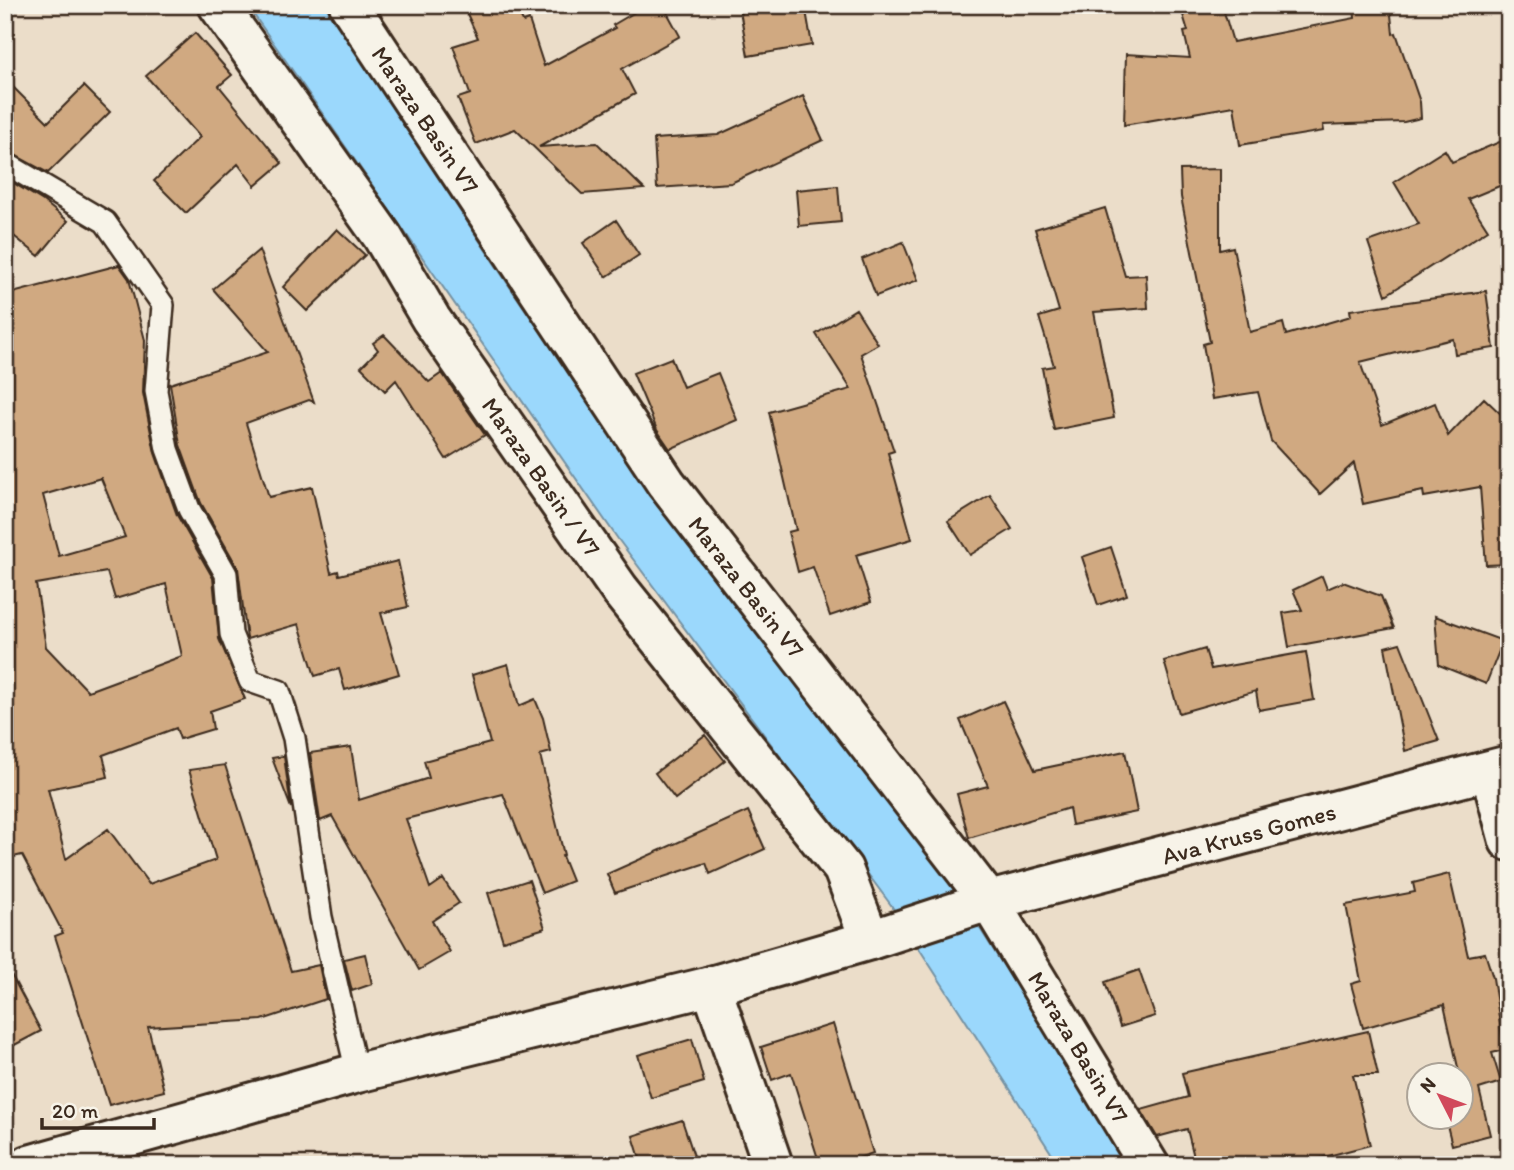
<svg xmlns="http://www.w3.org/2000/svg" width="1514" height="1170" font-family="Itim,sans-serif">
	<rect width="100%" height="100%" fill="#ebddc9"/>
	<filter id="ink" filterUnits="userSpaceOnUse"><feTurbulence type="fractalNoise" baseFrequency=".0143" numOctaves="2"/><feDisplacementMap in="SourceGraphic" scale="14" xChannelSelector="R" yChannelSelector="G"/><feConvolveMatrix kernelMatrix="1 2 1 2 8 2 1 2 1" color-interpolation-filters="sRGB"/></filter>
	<g filter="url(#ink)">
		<path fill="#9bd8fc" stroke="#7592a3" stroke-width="2" d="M 247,5 L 325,5 L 508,284 L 653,497 L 941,867 L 1130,1165 L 1059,1165 L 891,905 L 618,539 Z"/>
		<path fill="#d0a981" stroke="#3b2a1e" stroke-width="2" fill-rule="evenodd" d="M 463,5 L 515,5 L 523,22 L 529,20 L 544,66 L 615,28 L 613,25 L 647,5 L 663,5 L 680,36 L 622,69 L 635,94 L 539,147 L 597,143 L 644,189 L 582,194 L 515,129 L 476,144 L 458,98 L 470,94 L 453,46 L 478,38 Z
			M 739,5 L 805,5 L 812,45 L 748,56 Z
			M 1180,5 L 1222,5 L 1233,42 L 1355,18 L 1354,5 L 1390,5 L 1393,34 L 1396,33 L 1420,102 L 1421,118 L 1404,122 L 1323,125 L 1324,131 L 1240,145 L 1234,106 L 1124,125 L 1126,54 L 1190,58 L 1184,32 L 1188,31 Z
			M 195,33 L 232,75 L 219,86 L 282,163 L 255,186 L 238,164 L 186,213 L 154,181 L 200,137 L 146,76 Z
			M 5,79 L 48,122 L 84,86 L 110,112 L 48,173 L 5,150 Z
			M 803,96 L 823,140 L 731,183 L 657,188 L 654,139 L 718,135 Z
			M 1509,138 L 1509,182 L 1468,199 L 1488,230 L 1386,295 L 1368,242 L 1419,224 L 1394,182 L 1445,150 L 1452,162 Z
			M 1220,169 L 1220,250 L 1233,247 L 1250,332 L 1283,323 L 1286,335 L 1351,316 L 1350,310 L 1486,291 L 1494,348 L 1455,354 L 1453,339 L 1360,362 L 1382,425 L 1435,403 L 1448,436 L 1484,398 L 1502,415 L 1509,429 L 1509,564 L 1486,565 L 1480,487 L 1424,497 L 1423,491 L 1363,504 L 1354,463 L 1320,494 L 1271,441 L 1258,392 L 1212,399 L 1203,344 L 1210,342 L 1181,197 L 1180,170 Z
			M 5,178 L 43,201 L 68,221 L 39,256 L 5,229 Z
			M 838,186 L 841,222 L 799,226 L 796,190 Z
			M 1105,208 L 1125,276 L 1146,275 L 1148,308 L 1094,312 L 1114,418 L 1054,430 L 1042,368 L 1054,366 L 1039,317 L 1059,311 L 1035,229 Z
			M 616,220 L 639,255 L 606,277 L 583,243 Z
			M 337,229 L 365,255 L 307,311 L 283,287 Z
			M 903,242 L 918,280 L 876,296 L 862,259 Z
			M 259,250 L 314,402 L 309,400 L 246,423 L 269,497 L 312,487 L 331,573 L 338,571 L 339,575 L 398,561 L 408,607 L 381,613 L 399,674 L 345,690 L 339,669 L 315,676 L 299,624 L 247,639 L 238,568 L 201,503 L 180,445 L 170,384 L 268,352 L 213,289 Z
			M 119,265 L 129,279 L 145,340 L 143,393 L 155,453 L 177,515 L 213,578 L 219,639 L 245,699 L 210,711 L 213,729 L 180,739 L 176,728 L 103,755 L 108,777 L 48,789 L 66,859 L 108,829 L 149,884 L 216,860 L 189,770 L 225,765 L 291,971 L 319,965 L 326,999 L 262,1020 L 148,1027 L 164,1091 L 109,1105 L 55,936 L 63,933 L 22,855 L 5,859 L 5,295 ZM 101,478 L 125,537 L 59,556 L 43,495 ZM 107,572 L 115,599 L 166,584 L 182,656 L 88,691 L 46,647 L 36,584 Z
			M 856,309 L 878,344 L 861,354 L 894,451 L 888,453 L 912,539 L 856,555 L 871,602 L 830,616 L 813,567 L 798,572 L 788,532 L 796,530 L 769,412 L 851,389 L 816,334 Z
			M 384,335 L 429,382 L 442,373 L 485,435 L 446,459 L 396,380 L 385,391 L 361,367 L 378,350 L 373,343 Z
			M 671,358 L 683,387 L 718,373 L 737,420 L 670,449 L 657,430 L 633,373 Z
			M 990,495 L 1012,529 L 970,555 L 948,521 Z
			M 1111,547 L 1127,595 L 1098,605 L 1082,557 Z
			M 1322,576 L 1327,589 L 1343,582 L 1381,596 L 1394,628 L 1289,647 L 1283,613 L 1302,610 L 1293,590 Z
			M 1435,616 L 1503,641 L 1486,684 L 1439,665 Z
			M 1400,643 L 1439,741 L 1405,751 L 1385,647 Z
			M 1205,649 L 1211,669 L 1306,652 L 1314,700 L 1259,710 L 1256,691 L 1179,713 L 1164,661 Z
			M 508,664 L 519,706 L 535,699 L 543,718 L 551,752 L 540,755 L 564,855 L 562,856 L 572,881 L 542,893 L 503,794 L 406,819 L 430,888 L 443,879 L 459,903 L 432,921 L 450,952 L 419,970 L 332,816 L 320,821 L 310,753 L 351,747 L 359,800 L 429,778 L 424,761 L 490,743 L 472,675 Z
			M 1003,701 L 1035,770 L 1125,751 L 1137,812 L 1072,825 L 1069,808 L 969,838 L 957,794 L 988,786 L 960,720 Z
			M 705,735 L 725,761 L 675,799 L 655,773 Z
			M 284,756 L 291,808 L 272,758 Z
			M 748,811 L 765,849 L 710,874 L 706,863 L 615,893 L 607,874 Z
			M 1449,874 L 1468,956 L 1485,953 L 1493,978 L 1504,1050 L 1492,1053 L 1501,1082 L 1479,1089 L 1490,1135 L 1452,1145 L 1445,1117 L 1461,1117 L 1461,1075 L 1447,1075 L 1459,1072 L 1444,1005 L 1363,1028 L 1351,984 L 1361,981 L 1346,905 L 1415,892 L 1413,883 Z
			M 529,880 L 545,928 L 503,941 L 488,893 Z
			M 365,954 L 372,984 L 352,991 L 344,959 Z
			M 5,963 L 41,1031 L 5,1050 Z
			M 1139,970 L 1155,1016 L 1120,1027 L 1105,982 Z
			M 833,1024 L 873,1153 L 838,1165 L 820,1165 L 791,1073 L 772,1080 L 761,1047 Z
			M 1368,1031 L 1378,1075 L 1353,1075 L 1370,1145 L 1294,1165 L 1196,1165 L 1187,1129 L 1157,1137 L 1141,1110 L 1188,1097 L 1182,1073 Z
			M 692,1039 L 704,1082 L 651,1098 L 638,1055 Z
			M 682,1120 L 697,1165 L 642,1165 L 633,1136 Z"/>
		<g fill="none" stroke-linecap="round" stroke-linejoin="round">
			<g stroke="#3b2a1e" stroke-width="26">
				<path id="lane" d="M 5,163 L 105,222 L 163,305 L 156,391 L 167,449 L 189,509 L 226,574 L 231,634 L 250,681 L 279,691 L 294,738 L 321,917 L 357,1073"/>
			</g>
			<g stroke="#3b2a1e" stroke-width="44">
				<path id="street" d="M 218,5 L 382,236 L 431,319 L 619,589 L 843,869 L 870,940
					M 349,5 L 666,483 L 989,901 L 1149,1165
					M 711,986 L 773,1165"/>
			</g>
			<g stroke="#3b2a1e" stroke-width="44">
				<path id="secondary" d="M 1490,771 L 1509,841
					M 29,1165 L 357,1073 L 711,986 L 870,940 L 989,901 L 1509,765"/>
			</g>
			<use href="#lane" stroke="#f7f3e8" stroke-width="21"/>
			<use href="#street" stroke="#f7f3e8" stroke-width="38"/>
			<use href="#secondary" stroke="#f7f3e8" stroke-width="38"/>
		</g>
	</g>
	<g text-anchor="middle" stroke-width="6" stroke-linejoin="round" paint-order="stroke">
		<g font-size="24" fill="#3b2a1e" stroke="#f7f3e8">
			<text transform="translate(425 120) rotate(56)" y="8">Maraza Basin V7</text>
			<text transform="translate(541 477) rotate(55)" y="8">Maraza Basin / V7</text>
			<text transform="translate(746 587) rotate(52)" y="8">Maraza Basin V7</text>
			<text transform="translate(1249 834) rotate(-15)" y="8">Ava Kruss Gomes</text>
			<text transform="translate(1078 1047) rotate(59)" y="8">Maraza Basin V7</text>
		</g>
	</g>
	<rect width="1514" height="1170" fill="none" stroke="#f7f3e8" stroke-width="28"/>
	<rect x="14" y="14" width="1486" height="1142" fill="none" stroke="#3b2a1e" stroke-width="2.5" filter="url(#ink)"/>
	<g transform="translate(1440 1096) rotate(312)"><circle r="33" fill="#f7f3e8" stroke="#aca397" stroke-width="2"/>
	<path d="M0-5L12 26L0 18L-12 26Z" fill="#d1495b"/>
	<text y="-10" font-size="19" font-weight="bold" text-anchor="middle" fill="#3b2a1e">N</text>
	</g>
	<path d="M42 1118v10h112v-10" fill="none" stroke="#3b2a1e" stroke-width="3.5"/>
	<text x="52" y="1118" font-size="21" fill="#3b2a1e" stroke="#f7f3e8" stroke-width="5" paint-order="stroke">20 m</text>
</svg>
